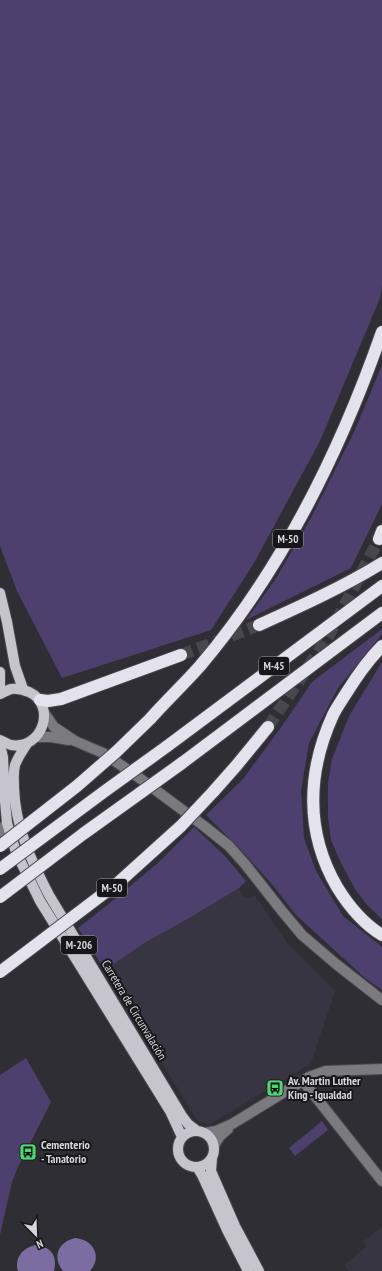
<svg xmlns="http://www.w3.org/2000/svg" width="382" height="1271" font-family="'PT Sans Narrow',sans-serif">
	<rect width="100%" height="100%" fill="#302e35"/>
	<path fill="#383543" d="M 239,888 L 242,894 L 245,897 L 249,898 L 255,896 L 288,944 L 335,991 L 311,1063 L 209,1125 L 197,1120 L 105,970 L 146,942 L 191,917 Z
		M 382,1227 L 382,1271 L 349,1271 L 344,1265 L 366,1247 L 363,1242 Z"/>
	<path fill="#4d406e" d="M 0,0 L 382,0 L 382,286 L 380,298 L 320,441 L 254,563 L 211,630 L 62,678 L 17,591 L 0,546 Z
		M 382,365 L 382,504 L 351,568 L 246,620 L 275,580 L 311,518 L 354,432 Z
		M 382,629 L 382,634 L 338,688 L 309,743 L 301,791 L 304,838 L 316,871 L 343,916 L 382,947 L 382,990 L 365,978 L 296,915 L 271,883 L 241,850 L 206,815 L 243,779 L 282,726 L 312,682 Z
		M 382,662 L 382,919 L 367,905 L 355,889 L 341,863 L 331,840 L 328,817 L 328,783 L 332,759 L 349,716 Z
		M 194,827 L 225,856 L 246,881 L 239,888 L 191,917 L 146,942 L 105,970 L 78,928 L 110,903 L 159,862 Z
		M 26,1058 L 51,1102 L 17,1169 L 12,1182 L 0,1235 L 0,1075 Z
		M 322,1121 L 328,1130 L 295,1156 L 289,1148 Z"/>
	<path fill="#7b6da1" d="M 75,1238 C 93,1239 103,1257 90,1271 L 63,1271 C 52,1257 58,1242 75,1238 Z
		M 35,1245 C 50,1246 58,1255 54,1271 L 18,1271 C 14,1258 23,1248 35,1245 Z"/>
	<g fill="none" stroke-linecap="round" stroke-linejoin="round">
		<path stroke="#49474e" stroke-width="12" stroke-dasharray="12 6" stroke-linecap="butt" d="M 181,655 L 259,625
			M 268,727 L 328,637 L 379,539"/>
		<g stroke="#4b494f" stroke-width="12">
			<path id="minor" d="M 45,714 L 54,727 L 75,741 L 103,753 L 134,774 L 204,826 L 229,846 L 245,864 L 282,911 L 302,935 L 336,964 L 382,1000
				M 37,737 L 51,737 L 69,740
				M 0,832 L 7,823
				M 303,1081 L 382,1181
				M 205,1133 L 216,1131 L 232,1124 L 309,1077 L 326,1071 L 382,1069
				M 214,1145 L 220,1136 L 228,1129"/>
		</g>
		<g stroke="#4b494f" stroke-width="12">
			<path id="major" d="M 0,593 L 7,622 L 15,666 L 23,689
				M 0,672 L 0,690
				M 0,694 C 4,692 8,690 11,689 C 18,688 24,690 29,692 C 57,705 43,750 11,745 C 7,744 4,742 0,740
				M 27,744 C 23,750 18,757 15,765 C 13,773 14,780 14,787 C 15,827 31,860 49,895 L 182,1116 L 188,1124 L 196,1130
				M 0,745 L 3,757 L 5,801 L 7,823 L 16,852 L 40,901 L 170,1111 L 182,1137
				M178 1149a18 18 0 1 1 36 0a18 18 0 1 1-36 0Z
				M 212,1158 L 211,1171 L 235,1226 L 259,1271
				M 197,1167 L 202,1175 L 227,1230 L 248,1271"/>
		</g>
		<g stroke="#4b494f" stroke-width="14">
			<path id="highway" d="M 379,539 L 382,531
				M 259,625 C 301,606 343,587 382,563
				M 382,646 C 368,660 357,676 347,692 C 342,700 337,707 333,715 C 307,772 305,832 337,887 C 348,905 364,924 382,935
				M 40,700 L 48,701 L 61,699 L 181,655
				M 150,719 C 166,701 184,684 200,666 C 283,568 340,452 382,332
				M 166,747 L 382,586
				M 182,763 L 382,613
				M 213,792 L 236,766 L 268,727"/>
		</g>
		<use href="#minor" stroke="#7b7a7e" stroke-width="10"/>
		<use href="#major" stroke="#c6c4cd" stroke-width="10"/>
		<use href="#highway" stroke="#e4e2ec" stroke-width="12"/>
		<g stroke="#4b494f" stroke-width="14" stroke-linecap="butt">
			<path id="highway-bridge" d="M 0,846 L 77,786 L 116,752 L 150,719
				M 0,869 L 105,791 L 166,747
				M 0,897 L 83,834 L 182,763
				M 0,972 L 119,882 L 181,826 L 213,792"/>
		</g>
		<use href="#highway-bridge" stroke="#e4e2ec" stroke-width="12"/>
	</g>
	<defs>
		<g id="bus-square" transform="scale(0.9)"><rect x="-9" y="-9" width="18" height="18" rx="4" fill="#50d674" stroke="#17171a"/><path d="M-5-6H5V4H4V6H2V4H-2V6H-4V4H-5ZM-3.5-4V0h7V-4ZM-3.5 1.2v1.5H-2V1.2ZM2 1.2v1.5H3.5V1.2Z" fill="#111"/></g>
	</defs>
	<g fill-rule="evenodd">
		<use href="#bus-square" x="275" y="1088"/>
		<use href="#bus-square" x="28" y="1152"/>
	</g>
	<g text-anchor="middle" stroke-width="4" stroke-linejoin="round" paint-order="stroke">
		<g fill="#17171a" stroke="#9d9ca0" stroke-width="1">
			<rect x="273" y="530" width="30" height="18" rx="3"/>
			<rect x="259" y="657" width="30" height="18" rx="3"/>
			<rect x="97" y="879" width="30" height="18" rx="3"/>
			<rect x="61" y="936" width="36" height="18" rx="3"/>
		</g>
		<g font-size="11" font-weight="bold" fill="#d6d5da">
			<text x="288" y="543">M-50</text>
			<text x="274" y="670">M-45</text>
			<text x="112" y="892">M-50</text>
			<text x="79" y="949">M-206</text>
		</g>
		<g font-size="12" fill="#d6d5da" stroke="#17171a">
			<text transform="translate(134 1010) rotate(59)" y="4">Carretera de Circunvalación</text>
		</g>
		<g font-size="12" font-weight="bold" fill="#d6d5da" stroke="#17171a" text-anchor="start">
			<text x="288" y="1085">Av. Martin Luther<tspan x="288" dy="14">King - Igualdad</tspan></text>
			<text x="41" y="1149">Cementerio<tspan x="41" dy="14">- Tanatorio</tspan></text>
		</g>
	</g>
	<g transform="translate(36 1235) rotate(157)" stroke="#17171a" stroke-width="3" paint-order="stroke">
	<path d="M0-3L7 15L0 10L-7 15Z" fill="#d6d5da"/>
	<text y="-6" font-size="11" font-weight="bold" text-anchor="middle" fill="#d6d5da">N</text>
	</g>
</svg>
